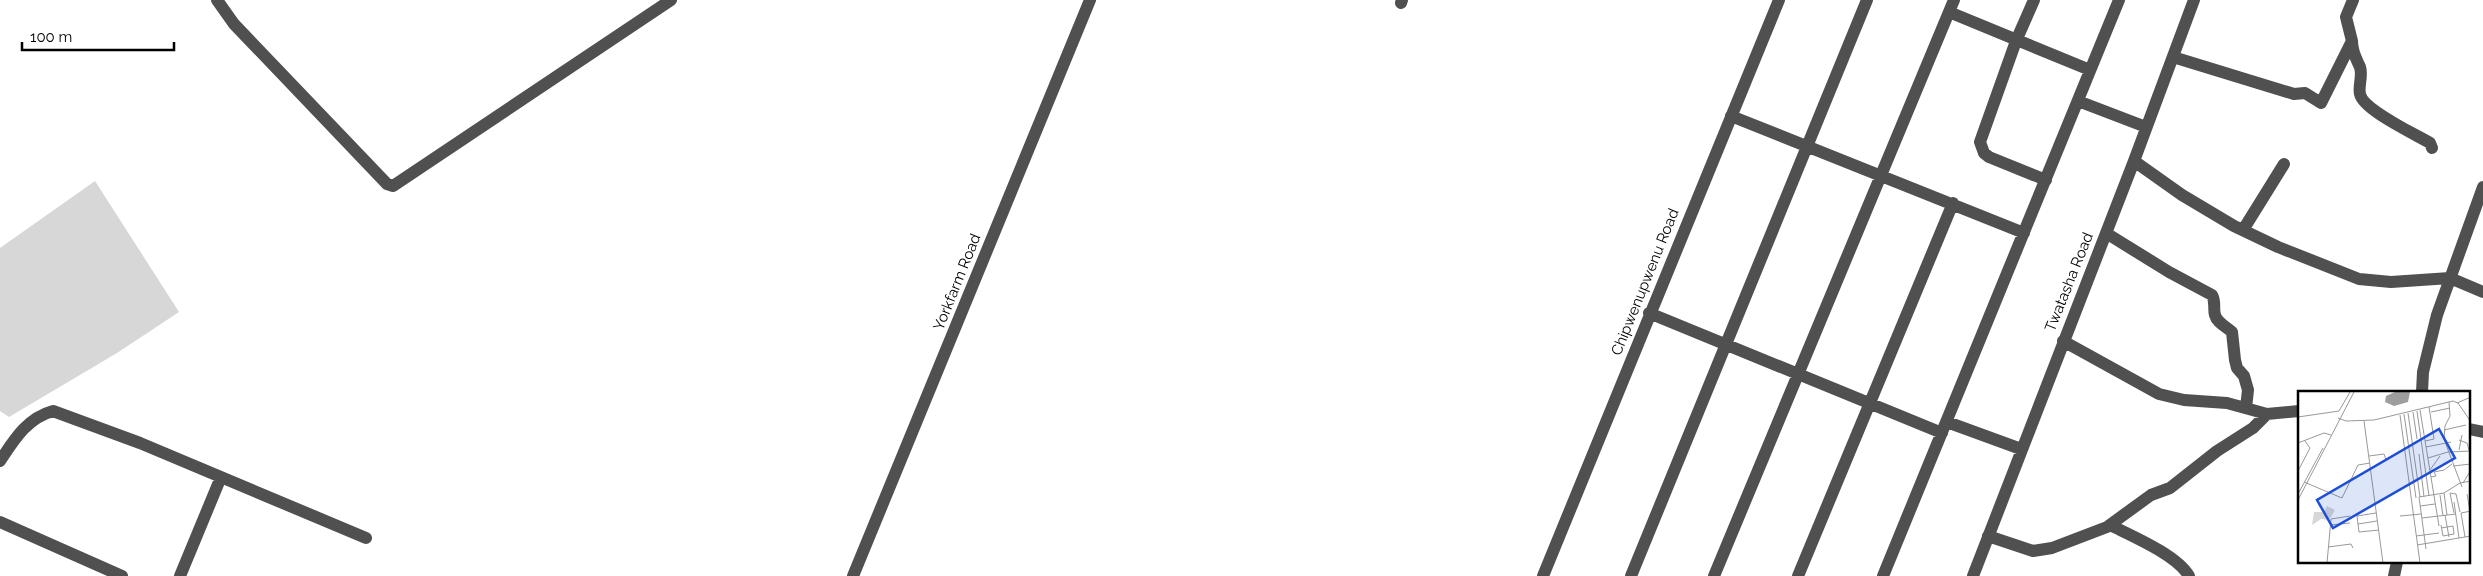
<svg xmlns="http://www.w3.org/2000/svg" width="2483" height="576" font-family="Raleway,sans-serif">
	<rect width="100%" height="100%" fill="#fff"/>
	<path fill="#d7d7d7" d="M 95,181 L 179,312 L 117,353 L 9,417 L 0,411 L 0,248 Z"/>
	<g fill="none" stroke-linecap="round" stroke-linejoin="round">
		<path stroke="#505050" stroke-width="12" d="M 217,0 L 234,24 L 387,184 L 393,186 L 671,0
			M 2034,0 L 2016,41 L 1980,142 L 1984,153 L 1989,157 L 2046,180
			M 1401,3 L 1402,0
			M 1949,12 L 2090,70
			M 2352,41 C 2352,52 2356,58 2360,67 C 2363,76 2358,86 2360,94 C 2363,110 2415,134 2430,143 L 2432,148
			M 2173,57 L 2294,94 L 2305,93 L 2321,103 L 2352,41 L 2346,17 L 2353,0
			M 2078,101 L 2146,127
			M 1731,116 L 2024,233
			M 2134,161 L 2182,195 L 2234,226 L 2278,247 L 2359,279 L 2391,282 L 2450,278 L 2483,292
			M 2243,230 L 2284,164
			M 2106,233 L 2169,272 L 2212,295 C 2216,302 2213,308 2215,315 C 2217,323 2227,327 2232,332 L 2235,360 L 2237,368 L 2244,376 L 2248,390 L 2246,408
			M 1649,313 L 1942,433
			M 2063,341 L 2159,394 L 2184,400 L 2227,403 L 2267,414 L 2299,411
			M 2422,392 L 2423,372 L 2437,315 L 2483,187
			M 1947,422 L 2021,449
			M 2469,429 L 2483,432
			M 0,461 C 14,440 27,418 53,411 L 140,443 L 366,538
			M 0,522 L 122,576
			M 2110,525 C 2132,536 2177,555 2189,576
			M 1988,536 L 2033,551 L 2052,548 L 2107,527 L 2151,495 L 2170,488 L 2217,451 L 2253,428 L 2267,414
			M 180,576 L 221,477
			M 853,576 L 1090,0
			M 1543,576 L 1779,0
			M 1631,576 L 1867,0
			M 1714,576 L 1954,0
			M 1798,576 L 1953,203
			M 1883,576 L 2119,0
			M 1973,576 L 2134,161 L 2194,0
			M 2394,576 L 2397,562"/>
	</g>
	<g text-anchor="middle" stroke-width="4" stroke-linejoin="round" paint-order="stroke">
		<g font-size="15" fill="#000" stroke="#fff">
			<text transform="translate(957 282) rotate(-68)" y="5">Yorkfarm Road</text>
			<text transform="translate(1645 282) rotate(-68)" y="5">Chipwenupwenu Road</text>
			<text transform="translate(2069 282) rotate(-68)" y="5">Twatasha Road</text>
		</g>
	</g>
	<g transform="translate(2298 391)">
		<rect width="172" height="172" fill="#fff"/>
		<path d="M 29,115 L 37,119 L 31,129 L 23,128 L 14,134 L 16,121 L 26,121 Z" fill="#d7d7d7"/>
		<path d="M 97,1 L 112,1 L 110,11 L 96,15 L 87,11 L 88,5 Z" fill="#9e9e9e"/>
		<path fill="none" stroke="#999" stroke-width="1" d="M 151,11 L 152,25 L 147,35 L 146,48 L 164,96M 159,12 L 173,6M 122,19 L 141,135M 119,20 L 131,105M 115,21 L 119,48M 133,21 L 152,17M 110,22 L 122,106M 106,23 L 118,107M 102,24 L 122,172M 0,26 L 41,20 L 52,1M 40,27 L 48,30 L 76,29 L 155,10 L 160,12 L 173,31M 66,30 L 85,172M 146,39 L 168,34M 161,49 L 169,52 L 171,59M 127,50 L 136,48 L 131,16M 0,52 L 26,42 L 33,44M 128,56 L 153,51M 161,59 L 164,44M 150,61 L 173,60M 121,63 L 126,106M 71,65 L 86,63 L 88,69M 130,67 L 150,61M 155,75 L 173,73M 132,79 L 142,65M 0,80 L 12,57 L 7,50M 133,86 L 138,85 L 136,81 L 146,79 L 154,73M 6,91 L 44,107 L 60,74 L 72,72M 165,92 L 173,79M 146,102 L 149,124M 152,102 L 158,103 L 162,121M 152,102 L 156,122M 0,103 L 25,57M 169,103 L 172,120M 142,104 L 145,125M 121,106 L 146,102 L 162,92 L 173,90M 121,106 L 128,158M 0,109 L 56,1M 156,111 L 161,147M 122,115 L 137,113M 78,122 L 59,125 L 61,141 L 81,139M 147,124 L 151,146M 102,125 L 123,123M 124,127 L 158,123M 60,133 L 79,130M 32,134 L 52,132M 143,134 L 145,145 L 156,143 L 155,135 L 143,137M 118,145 L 141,142M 167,146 L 163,122 L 173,120M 119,154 L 173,145M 30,156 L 53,153 L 55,157M 29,172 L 33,128 L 52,125"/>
		<path fill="#1d4ed8" fill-opacity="0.15" stroke="#1d4ed8" stroke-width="2.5" d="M 141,38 L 157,67 L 35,137 L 19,109 Z"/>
		<rect width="172" height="172" fill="none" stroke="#000" stroke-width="2.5"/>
	</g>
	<path d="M22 42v8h152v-8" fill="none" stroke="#000000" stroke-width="2.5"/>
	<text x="30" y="42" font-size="15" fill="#000000" stroke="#ffffff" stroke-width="4" paint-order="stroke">100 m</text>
</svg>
